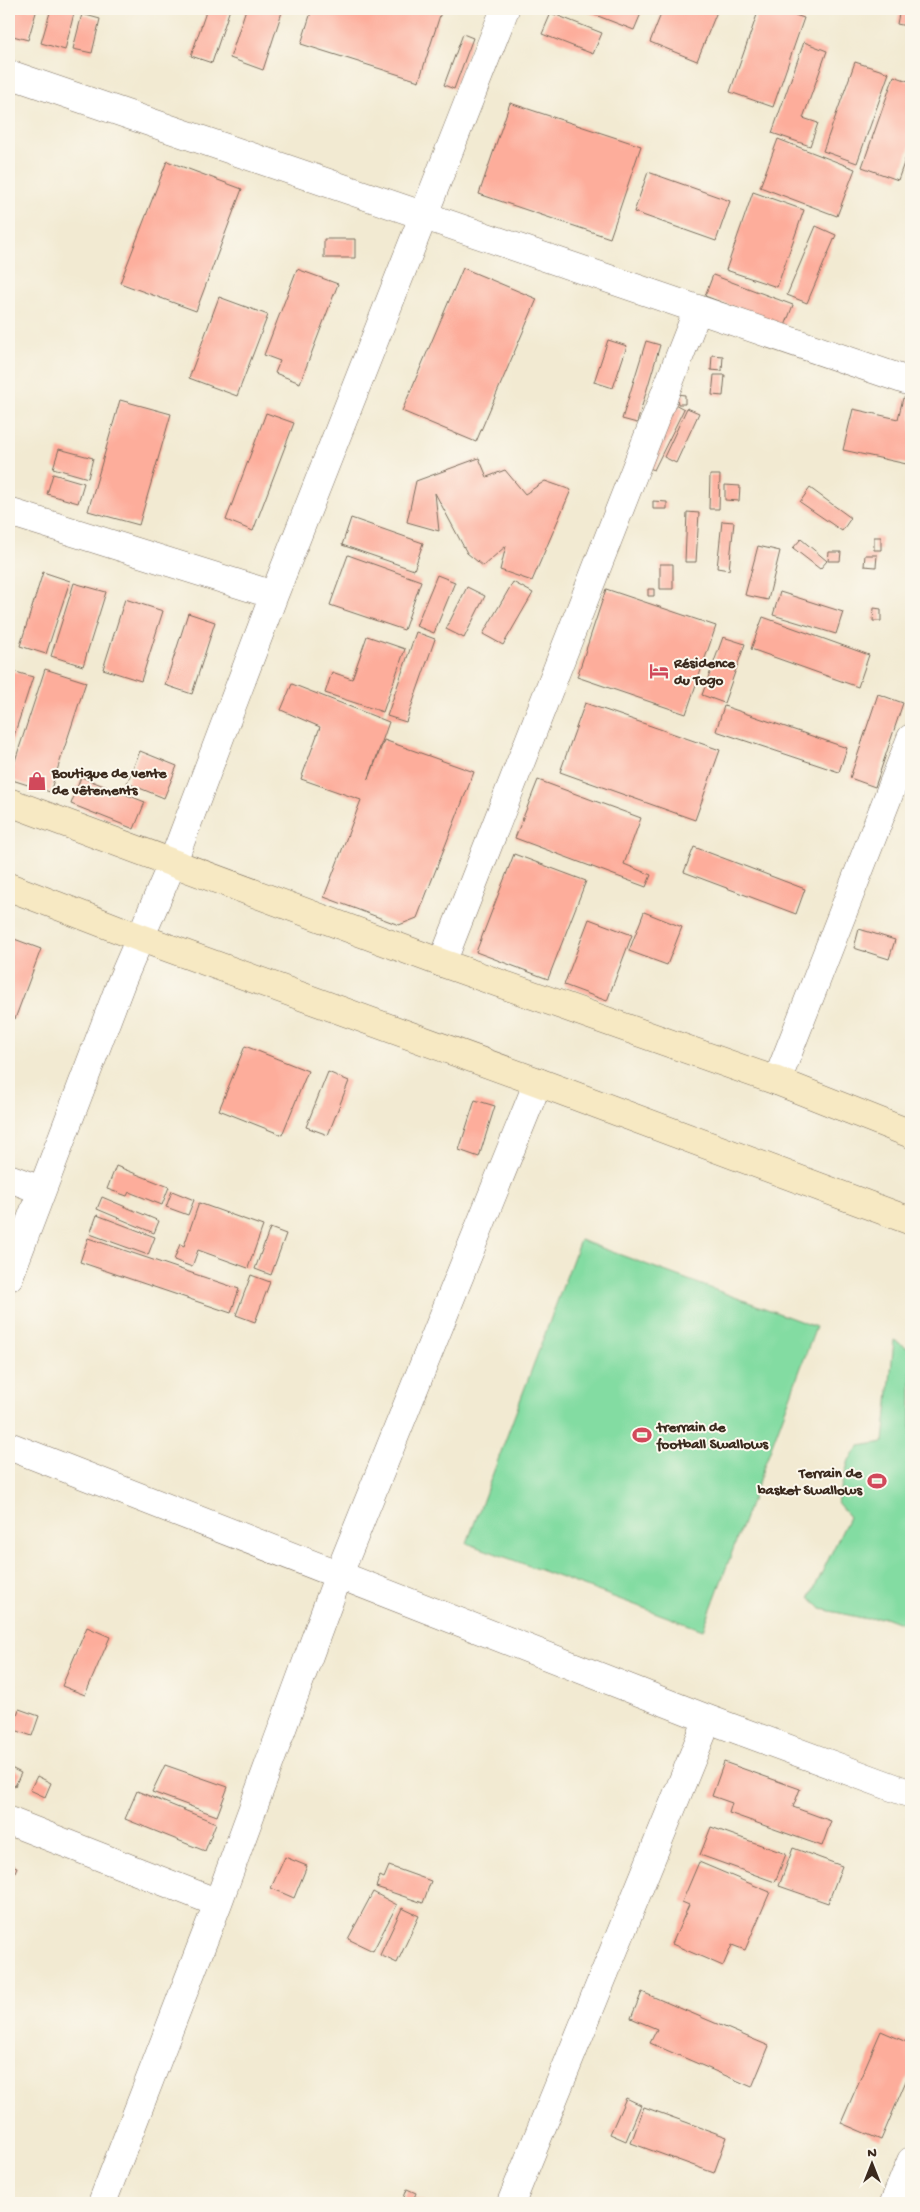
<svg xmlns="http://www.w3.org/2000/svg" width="920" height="2212" font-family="'Gochi Hand',sans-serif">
	<rect width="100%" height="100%" fill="#fbf7ec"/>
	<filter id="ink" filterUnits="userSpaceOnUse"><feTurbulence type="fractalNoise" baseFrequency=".02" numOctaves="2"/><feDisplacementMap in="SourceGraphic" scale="10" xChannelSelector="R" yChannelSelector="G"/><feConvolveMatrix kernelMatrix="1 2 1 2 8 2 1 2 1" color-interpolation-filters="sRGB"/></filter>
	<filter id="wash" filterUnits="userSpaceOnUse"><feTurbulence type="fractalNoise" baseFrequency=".0096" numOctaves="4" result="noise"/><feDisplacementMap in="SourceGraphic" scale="20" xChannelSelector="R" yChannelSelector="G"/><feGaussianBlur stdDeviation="1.12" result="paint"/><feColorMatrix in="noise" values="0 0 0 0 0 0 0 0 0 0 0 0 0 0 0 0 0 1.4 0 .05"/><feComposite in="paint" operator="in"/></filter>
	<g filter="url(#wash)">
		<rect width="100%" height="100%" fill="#f2ead2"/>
		<path fill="#83dca2" stroke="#5f8360" d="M 580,1240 L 816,1327 L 703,1630 L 467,1543 Z
			M 894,1340 L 911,1350 L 911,1627 L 885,1617 L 867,1619 L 821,1609 L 810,1597 L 849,1517 L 837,1502 L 849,1460 L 860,1446 L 884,1442 Z"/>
		<g id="blocks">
			<path fill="#fdad9b" d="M 9,9 L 37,9 L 28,40 L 9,35 Z
				M 51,9 L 75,9 L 65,50 L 41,43 Z
				M 207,9 L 230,9 L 212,63 L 191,56 Z
				M 246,9 L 283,9 L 263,70 L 230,58 Z
				M 312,9 L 442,9 L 419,81 L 301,44 Z
				M 580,9 L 636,9 L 642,11 L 634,30 Z
				M 663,9 L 718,9 L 697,61 L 650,42 Z
				M 759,9 L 777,9 L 804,18 L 773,107 L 730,92 Z
				M 900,9 L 911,9 L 911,27 L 897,24 Z
				M 551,13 L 602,33 L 593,54 L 542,34 Z
				M 82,14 L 100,19 L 92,53 L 73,49 Z
				M 463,34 L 473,38 L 454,89 L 444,85 Z
				M 804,42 L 827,51 L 803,118 L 818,123 L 810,146 L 772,133 Z
				M 855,62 L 889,73 L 857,163 L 823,151 Z
				M 894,76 L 911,82 L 911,143 L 898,180 L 862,167 Z
				M 510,103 L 641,146 L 610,238 L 479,194 Z
				M 778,139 L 855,169 L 837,216 L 760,187 Z
				M 167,161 L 242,189 L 196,311 L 120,283 Z
				M 648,172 L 730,201 L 716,241 L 634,212 Z
				M 753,192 L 804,210 L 777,287 L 726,270 Z
				M 816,226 L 836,235 L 807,303 L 787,295 Z
				M 324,239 L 355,239 L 355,258 L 324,258 Z
				M 463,268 L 537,299 L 476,442 L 402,411 Z
				M 297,269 L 338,284 L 300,383 L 275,373 L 280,361 L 264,355 Z
				M 713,275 L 793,305 L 785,326 L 705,296 Z
				M 219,297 L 268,315 L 237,396 L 189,378 Z
				M 608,340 L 627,346 L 613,388 L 594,382 Z
				M 646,341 L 660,345 L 637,423 L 622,419 Z
				M 712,355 L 723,356 L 722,371 L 711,370 Z
				M 714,375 L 725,375 L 723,396 L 712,395 Z
				M 676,394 L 685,395 L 685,404 L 678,404 Z
				M 903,398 L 911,400 L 911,465 L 843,450 L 853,409 L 898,419 Z
				M 120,400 L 171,414 L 139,525 L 88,511 Z
				M 671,402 L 684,409 L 654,470 L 641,464 Z
				M 687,408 L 699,413 L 676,463 L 664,457 Z
				M 266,413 L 294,423 L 253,531 L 226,520 Z
				M 59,449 L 93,458 L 88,478 L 53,468 Z
				M 479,458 L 487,477 L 505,470 L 525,494 L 545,481 L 571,490 L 532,581 L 500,570 L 506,546 L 483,566 L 467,553 L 435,493 L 439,531 L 407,522 L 416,481 Z
				M 53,474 L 84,483 L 78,503 L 47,494 Z
				M 710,475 L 720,475 L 719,509 L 709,509 Z
				M 725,485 L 740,486 L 739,501 L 725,500 Z
				M 810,488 L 851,518 L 842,531 L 800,502 Z
				M 653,501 L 667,502 L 667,509 L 653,509 Z
				M 687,512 L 699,513 L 696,562 L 685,562 Z
				M 351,518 L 423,543 L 414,570 L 342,545 Z
				M 722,521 L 734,522 L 729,570 L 717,568 Z
				M 874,537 L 881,537 L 881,550 L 874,550 Z
				M 801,539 L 827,561 L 820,569 L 793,548 Z
				M 758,546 L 780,551 L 768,600 L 745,595 Z
				M 829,552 L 841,552 L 840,561 L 828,561 Z
				M 348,555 L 421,581 L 404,630 L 330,605 Z
				M 865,555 L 877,555 L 876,567 L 864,566 Z
				M 660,564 L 673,564 L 673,589 L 660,589 Z
				M 43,572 L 70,581 L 46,654 L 20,646 Z
				M 437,575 L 455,582 L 434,633 L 416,626 Z
				M 513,582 L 533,593 L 503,645 L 483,634 Z
				M 74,583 L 106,592 L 83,666 L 51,656 Z
				M 467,587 L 485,596 L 464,638 L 446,629 Z
				M 606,589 L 716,626 L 686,714 L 577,677 Z
				M 648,589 L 654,589 L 654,596 L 648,596 Z
				M 780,592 L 843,612 L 836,634 L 773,615 Z
				M 125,599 L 163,611 L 141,681 L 103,669 Z
				M 874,608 L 881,609 L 881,621 L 873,621 Z
				M 188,613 L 215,622 L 192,694 L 165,685 Z
				M 763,617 L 869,655 L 858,687 L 751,649 Z
				M 416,632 L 435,639 L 406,722 L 387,716 Z
				M 367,636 L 405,649 L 383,712 L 325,693 L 332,672 L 352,679 Z
				M 723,637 L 745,644 L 724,703 L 702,695 Z
				M 45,669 L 86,682 L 50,792 L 9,779 Z
				M 9,670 L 33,677 L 9,751 Z
				M 292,684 L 389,722 L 368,781 L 384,740 L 474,772 L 417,918 L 399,925 L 324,897 L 361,800 L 301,779 L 320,727 L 281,710 Z
				M 878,694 L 903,703 L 875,787 L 850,778 Z
				M 585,703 L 720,750 L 695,820 L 560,772 Z
				M 724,706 L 847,748 L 839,772 L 716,731 Z
				M 140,751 L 177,766 L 164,798 L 127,783 Z
				M 81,777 L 145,802 L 134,829 L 71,804 Z
				M 538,780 L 641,818 L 624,864 L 651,875 L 646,887 L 515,838 Z
				M 694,847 L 805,889 L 796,914 L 684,872 Z
				M 514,854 L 586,881 L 548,979 L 476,952 Z
				M 644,912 L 682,927 L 667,965 L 629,951 Z
				M 589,919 L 632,935 L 607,1001 L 564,985 Z
				M 859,929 L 895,940 L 889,959 L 854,948 Z
				M 9,937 L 41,949 L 15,1019 L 9,1017 Z
				M 245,1046 L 308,1071 L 282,1135 L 219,1110 Z
				M 328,1072 L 349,1081 L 328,1135 L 306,1127 Z
				M 475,1100 L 495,1106 L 479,1157 L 459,1150 Z
				M 116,1166 L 169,1187 L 162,1205 L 129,1192 L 127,1196 L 107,1189 Z
				M 172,1191 L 194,1200 L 188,1215 L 166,1207 Z
				M 102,1197 L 159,1221 L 154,1233 L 97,1209 Z
				M 199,1203 L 263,1226 L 248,1268 L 198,1250 L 192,1267 L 174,1260 L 180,1244 L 184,1246 Z
				M 97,1215 L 155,1237 L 148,1255 L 90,1234 Z
				M 270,1228 L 286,1234 L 271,1275 L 255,1269 Z
				M 88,1238 L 239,1289 L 231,1313 L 80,1262 Z
				M 251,1275 L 270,1282 L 255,1322 L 236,1315 Z
				M 87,1627 L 110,1637 L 85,1695 L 62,1686 Z
				M 19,1709 L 39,1716 L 32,1736 L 12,1729 Z
				M 724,1762 L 800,1789 L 793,1807 L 831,1821 L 822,1846 L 729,1813 L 732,1803 L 712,1796 Z
				M 165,1765 L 228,1787 L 217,1816 L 152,1792 Z
				M 9,1767 L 21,1773 L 15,1786 L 9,1783 Z
				M 37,1776 L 51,1783 L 45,1797 L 30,1790 Z
				M 137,1791 L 216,1823 L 205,1851 L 125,1819 Z
				M 711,1827 L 786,1854 L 775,1882 L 700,1855 Z
				M 793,1848 L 842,1866 L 828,1903 L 779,1886 Z
				M 285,1857 L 307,1866 L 294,1898 L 271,1888 Z
				M 699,1862 L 770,1892 L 745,1950 L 732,1945 L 723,1966 L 672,1944 L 689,1905 L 682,1902 Z
				M 9,1864 L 17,1867 L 9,1887 Z
				M 389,1866 L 431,1881 L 423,1903 L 376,1887 L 380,1876 L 384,1878 Z
				M 373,1892 L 397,1905 L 373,1951 L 348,1939 Z
				M 402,1908 L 419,1916 L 397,1963 L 380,1955 Z
				M 642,1992 L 769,2046 L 752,2087 L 650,2043 L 657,2029 L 631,2018 Z
				M 881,2031 L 911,2044 L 911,2069 L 881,2140 L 841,2123 Z
				M 626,2098 L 641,2105 L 626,2141 L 610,2134 Z
				M 644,2107 L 727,2137 L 714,2173 L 631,2143 Z
				M 407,2189 L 416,2193 L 414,2198 L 424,2201 L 423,2203 L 402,2203 Z"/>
		</g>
	</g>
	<g filter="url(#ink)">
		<use href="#blocks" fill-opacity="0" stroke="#7b6d5d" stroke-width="1"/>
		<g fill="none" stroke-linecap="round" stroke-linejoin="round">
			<g stroke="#7b6d5d" stroke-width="29">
				<path id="street" d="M 9,74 L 911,382
					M 9,512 L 274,595
					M 442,963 L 698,309
					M 777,1081 L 911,738
					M 9,1178 L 41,1190
					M 9,1277 L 122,980 L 172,864 L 274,595 L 505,9
					M 9,1446 L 708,1719 L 911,1794
					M 9,1821 L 218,1903
					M 102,2203 L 218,1903 L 339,1574 L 538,1082
					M 511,2203 L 708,1719
					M 894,2203 L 911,2161"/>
			</g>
			<g stroke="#7b6d5d" stroke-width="29">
				<path id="secondary" d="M 9,802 L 442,963 L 777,1081 L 911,1134
					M 9,887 L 141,938 L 538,1082 L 911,1221"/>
			</g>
			<use href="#street" stroke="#fff" stroke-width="28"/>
			<use href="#secondary" stroke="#f7e9c3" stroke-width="28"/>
		</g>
	</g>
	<defs>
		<g id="hotel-bare" transform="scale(1.5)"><path d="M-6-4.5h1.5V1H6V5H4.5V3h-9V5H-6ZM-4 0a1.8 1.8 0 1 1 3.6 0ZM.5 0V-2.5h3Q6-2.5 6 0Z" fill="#d1495b" stroke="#fbf7ec" stroke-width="2.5" paint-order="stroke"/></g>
		<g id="shop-bare" transform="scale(1.5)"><path d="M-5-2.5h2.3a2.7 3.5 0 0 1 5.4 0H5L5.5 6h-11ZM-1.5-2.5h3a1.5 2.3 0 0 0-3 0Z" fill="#d1495b" stroke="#fbf7ec" stroke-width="2.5" paint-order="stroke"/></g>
		<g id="stadium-bare" transform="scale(1.5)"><path d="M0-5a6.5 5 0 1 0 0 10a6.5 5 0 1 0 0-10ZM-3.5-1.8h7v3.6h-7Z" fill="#d1495b" stroke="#fbf7ec" stroke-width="2.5" paint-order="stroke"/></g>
	</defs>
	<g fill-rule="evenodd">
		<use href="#hotel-bare" x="659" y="671"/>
		<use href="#shop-bare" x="37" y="781"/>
		<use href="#stadium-bare" x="642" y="1435"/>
		<use href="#stadium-bare" x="877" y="1481"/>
	</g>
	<g text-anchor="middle" stroke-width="4" stroke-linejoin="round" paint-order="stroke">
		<g font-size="15" font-weight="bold" fill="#3b2a1e" stroke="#fbf7ec" text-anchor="start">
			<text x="674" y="667">Résidence<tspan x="674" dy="17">du Togo</tspan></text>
			<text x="52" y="777">Boutique de vente<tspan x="52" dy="17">de vêtements</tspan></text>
			<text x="657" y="1431">trerrain de<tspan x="657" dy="17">football Swallows</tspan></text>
			<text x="862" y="1477" text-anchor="end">Terrain de<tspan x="862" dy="17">basket Swallows</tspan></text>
		</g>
	</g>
	<rect width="920" height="2212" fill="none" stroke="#fbf7ec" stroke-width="30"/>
	<g transform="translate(872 2164)" stroke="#fbf7ec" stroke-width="4" paint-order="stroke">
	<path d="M0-4L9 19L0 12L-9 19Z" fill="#3b2a1e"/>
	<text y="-8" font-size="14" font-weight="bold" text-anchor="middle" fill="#3b2a1e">N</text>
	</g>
</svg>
